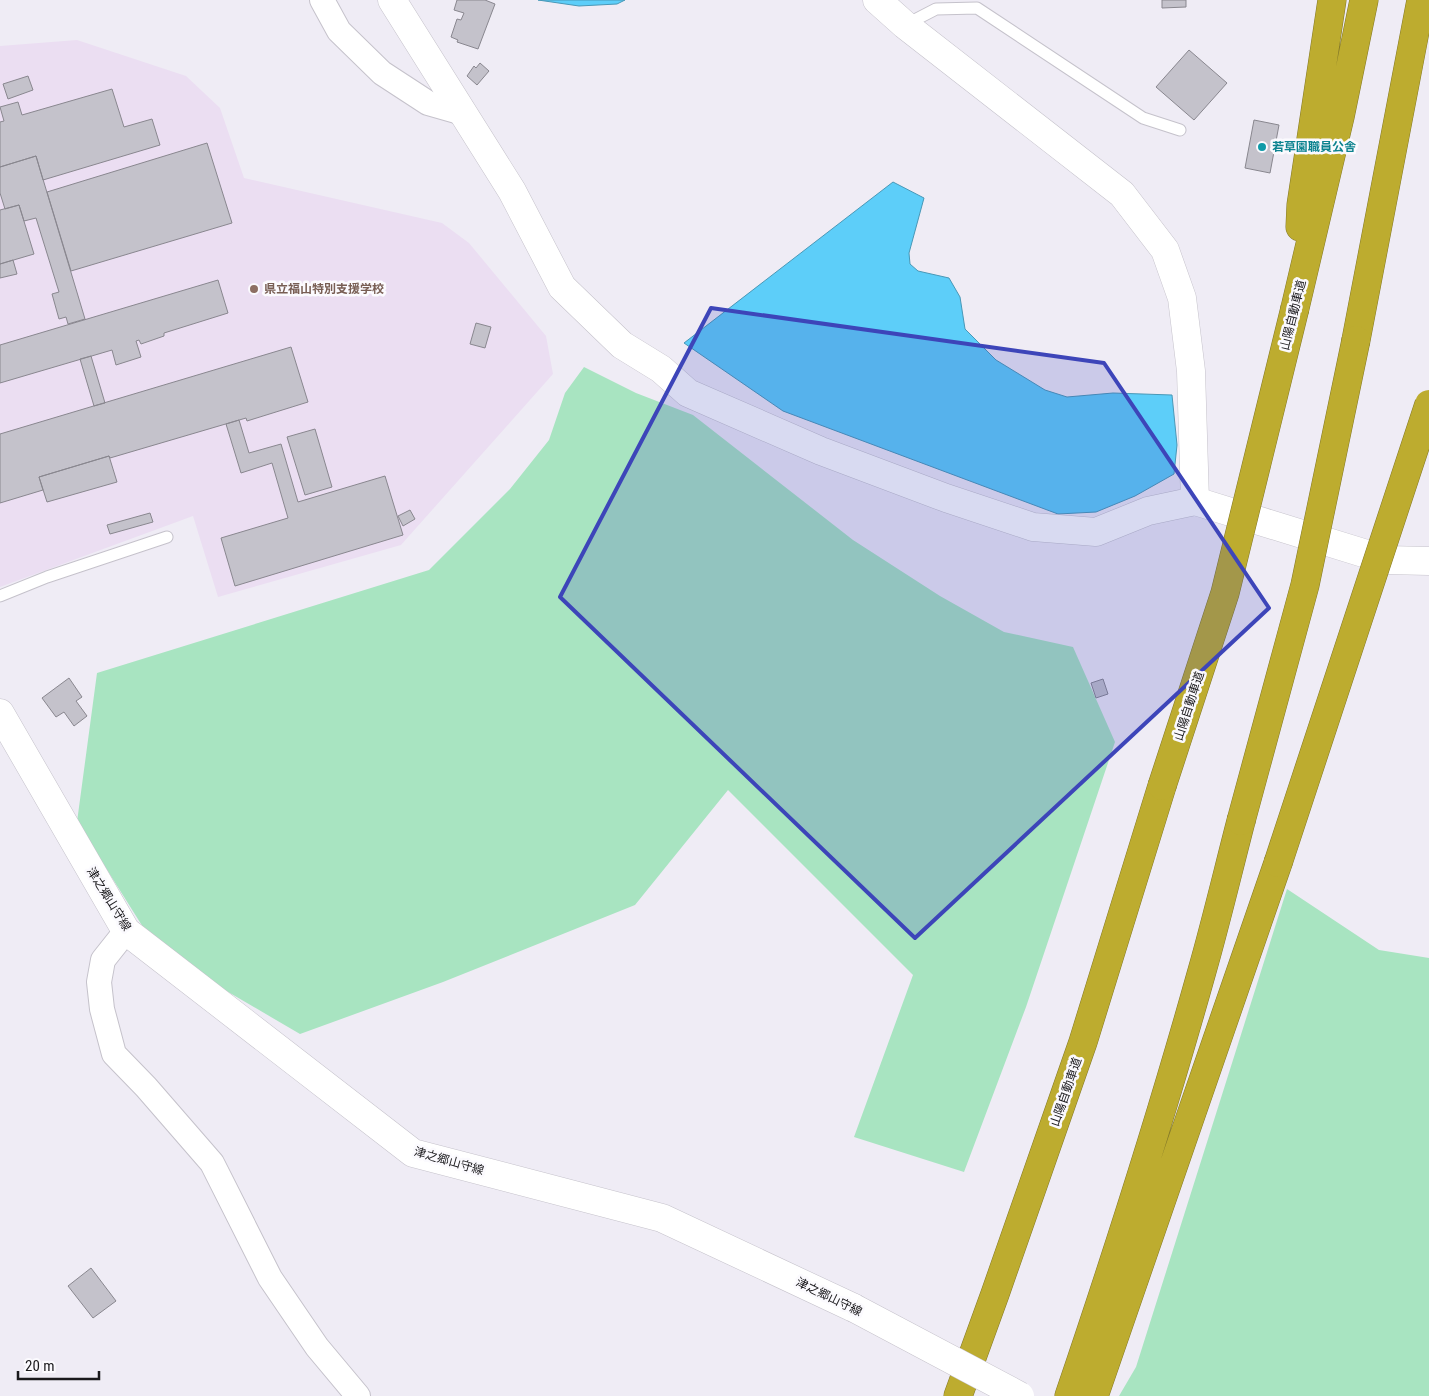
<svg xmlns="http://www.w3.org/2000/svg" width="1429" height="1396" font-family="'Roboto Condensed','Noto Sans JP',sans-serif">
	<rect width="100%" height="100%" fill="#efecf5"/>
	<path fill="#ebdef2" d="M 77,40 L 186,76 L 220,108 L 244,178 L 442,223 L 469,243 L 546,336 L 553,374 L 401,545 L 218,597 L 193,516 L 0,587 L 0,46 Z"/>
	<path fill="#a8e4c1" d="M 584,367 L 636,393 L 693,415 L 853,540 L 940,596 L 1004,632 L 1073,647 L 1115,742 L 1026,1007 L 964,1172 L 854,1137 L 913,975 L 728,790 L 635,905 L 443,982 L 300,1034 L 158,951 L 77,822 L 97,673 L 429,570 L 510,489 L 549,440 L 565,393 Z
		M 1287,889 L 1379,950 L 1429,958 L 1429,1396 L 1119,1396 L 1136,1367 Z"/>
	<path fill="#5dcef9" stroke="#4998b7" d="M 538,0 L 625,0 L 617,4 L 579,6 Z
		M 893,182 L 924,198 L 909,253 L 910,264 L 918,271 L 949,278 L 960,297 L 965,329 L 996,360 L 1045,390 L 1067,397 L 1113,393 L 1172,395 L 1177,445 L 1174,474 L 1135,496 L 1096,512 L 1058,514 L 783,411 L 684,343 Z"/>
	<path fill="#c4c2cb" stroke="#89878f" d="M 457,0 L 485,0 L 495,4 L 478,49 L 457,42 L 458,40 L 451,37 L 457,19 L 461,20 L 464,13 L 454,10 Z
		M 1162,0 L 1186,0 L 1186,7 L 1162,8 Z
		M 1189,50 L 1227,83 L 1194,120 L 1156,87 Z
		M 480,63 L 489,71 L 477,85 L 467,76 L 474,66 L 476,68 Z
		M 28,76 L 33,90 L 8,99 L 3,84 Z
		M 112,89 L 124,127 L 152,119 L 160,145 L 43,180 L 36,156 L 0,167 L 0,122 L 4,121 L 0,107 L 18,102 L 22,115 Z
		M 1254,120 L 1279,125 L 1270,173 L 1245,168 Z
		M 207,143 L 232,223 L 71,271 L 47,192 Z
		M 36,156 L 85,319 L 68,324 L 66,317 L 59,319 L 52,294 L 59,292 L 36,218 L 24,221 L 19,205 L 5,209 L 0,193 L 0,167 Z
		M 19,205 L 34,254 L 0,264 L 0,210 Z
		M 13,260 L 17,274 L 0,278 L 0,264 Z
		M 218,280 L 228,313 L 164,333 L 164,336 L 141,344 L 139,340 L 136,341 L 141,357 L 116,365 L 112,350 L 0,383 L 0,345 Z
		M 476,323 L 491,327 L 485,348 L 470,344 Z
		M 291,347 L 308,402 L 247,421 L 246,418 L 110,458 L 109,456 L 39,477 L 43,490 L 0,503 L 0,434 Z
		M 91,356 L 105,403 L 94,406 L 80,359 Z
		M 239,420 L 249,453 L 281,444 L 298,502 L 385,476 L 403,535 L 235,586 L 221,538 L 288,518 L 272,463 L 241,473 L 226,424 Z
		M 315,429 L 332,487 L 305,495 L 287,437 Z
		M 109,456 L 117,482 L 47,502 L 39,477 Z
		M 410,510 L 415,519 L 403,526 L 398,516 Z
		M 150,513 L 153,522 L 110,534 L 107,525 Z
		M 69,678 L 82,697 L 76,701 L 87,716 L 74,726 L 64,712 L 56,717 L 42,698 Z
		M 1103,679 L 1108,694 L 1096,698 L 1091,683 Z
		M 91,1268 L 116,1301 L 93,1318 L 68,1286 Z"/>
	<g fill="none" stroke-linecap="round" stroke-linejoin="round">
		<g stroke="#c5c2cb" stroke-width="13">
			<path id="lane" d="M 907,24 L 936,9 L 977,8 L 1143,118 L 1180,130
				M 0,596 L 47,577 L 167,537"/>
		</g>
		<g stroke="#c5c2cb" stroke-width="26">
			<path id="street" d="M 322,0 L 339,31 L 382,73 L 428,103 L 463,113
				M 126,931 L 103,960 L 99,982 L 102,1009 L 114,1054 L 146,1087 L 212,1163 L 270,1278 L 317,1347 L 358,1396"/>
		</g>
		<g stroke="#c5c2cb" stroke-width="29">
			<path id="secondary" d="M 392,0 L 512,191 L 562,287 L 622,345 L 661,369 L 688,393 L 821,451 L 946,498 L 1033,527 L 1096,532 L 1148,511 L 1195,501 L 1386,560 L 1429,561
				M 877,0 L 905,25 L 1122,194 L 1165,250 L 1182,298 L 1191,371 L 1195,501
				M 0,713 L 126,931 L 413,1153 L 662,1218 L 854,1308"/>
		</g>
		<g stroke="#847928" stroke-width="29">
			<path id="highway" d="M 1300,227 L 1301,205 L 1332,0
				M 1295,308 L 1340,117 L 1364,0
				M 1356,340 L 1421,0
				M 958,1396 L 995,1294 L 1083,1042 L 1162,786
				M 1069,1396 C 1117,1255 1162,1114 1202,971 C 1216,922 1228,871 1241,821
				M 1094,1396 L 1278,863"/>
		</g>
		<use href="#lane" stroke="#fff" stroke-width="11"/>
		<use href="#street" stroke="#fff" stroke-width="24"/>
		<use href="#secondary" stroke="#fff" stroke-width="28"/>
		<use href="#highway" stroke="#bdac2f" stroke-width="28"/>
		<g stroke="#c5c2cb" stroke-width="29" stroke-linecap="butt">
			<path id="secondary-bridge" d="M 854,1308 L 1020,1396"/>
		</g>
		<g stroke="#847928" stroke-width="29" stroke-linecap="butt">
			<path id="highway-bridge" d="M 1162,786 L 1225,593 L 1295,308
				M 1241,821 L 1305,585 L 1356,340
				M 1278,863 L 1429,404"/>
		</g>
		<use href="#secondary-bridge" stroke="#fff" stroke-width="28"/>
		<use href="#highway-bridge" stroke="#bdac2f" stroke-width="28"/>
	</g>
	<path fill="#3d45b9" fill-opacity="0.2" stroke="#3d45b9" stroke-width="4" stroke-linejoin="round" d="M 711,308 L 1104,363 L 1269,608 L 915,938 L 560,597 Z"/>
	<circle fill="#0f9aa8" stroke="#fbfafe" stroke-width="2" cx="1262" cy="147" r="5"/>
	<circle fill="#8d6e63" stroke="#fbfafe" stroke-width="2" cx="254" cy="289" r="5"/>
	<g text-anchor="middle" stroke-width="5" stroke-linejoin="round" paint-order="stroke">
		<g font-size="12" font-weight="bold" fill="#0d838f" stroke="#fbfafe" text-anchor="start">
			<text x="1272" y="151">若草園職員公舎</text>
		</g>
		<g font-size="12" font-weight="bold" fill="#785e54" stroke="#fbfafe" text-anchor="start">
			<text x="264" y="293">県立福山特別支援学校</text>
		</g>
		<g font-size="12" fill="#1a191c" stroke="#fbfafe">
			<text transform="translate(1293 315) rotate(-76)" y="4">山陽自動車道</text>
			<text transform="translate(1189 706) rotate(-72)" y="4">山陽自動車道</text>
			<text transform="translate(109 899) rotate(58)" y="4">津之郷山守線</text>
			<text transform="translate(1066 1092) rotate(-71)" y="4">山陽自動車道</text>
			<text transform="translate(449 1161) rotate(16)" y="4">津之郷山守線</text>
			<text transform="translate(829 1297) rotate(26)" y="4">津之郷山守線</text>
		</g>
	</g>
	<path d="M18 1371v8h81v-8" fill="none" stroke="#1a191c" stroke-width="2.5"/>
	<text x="25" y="1371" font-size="15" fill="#1a191c" stroke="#fbfafe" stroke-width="4" paint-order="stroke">20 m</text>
</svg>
